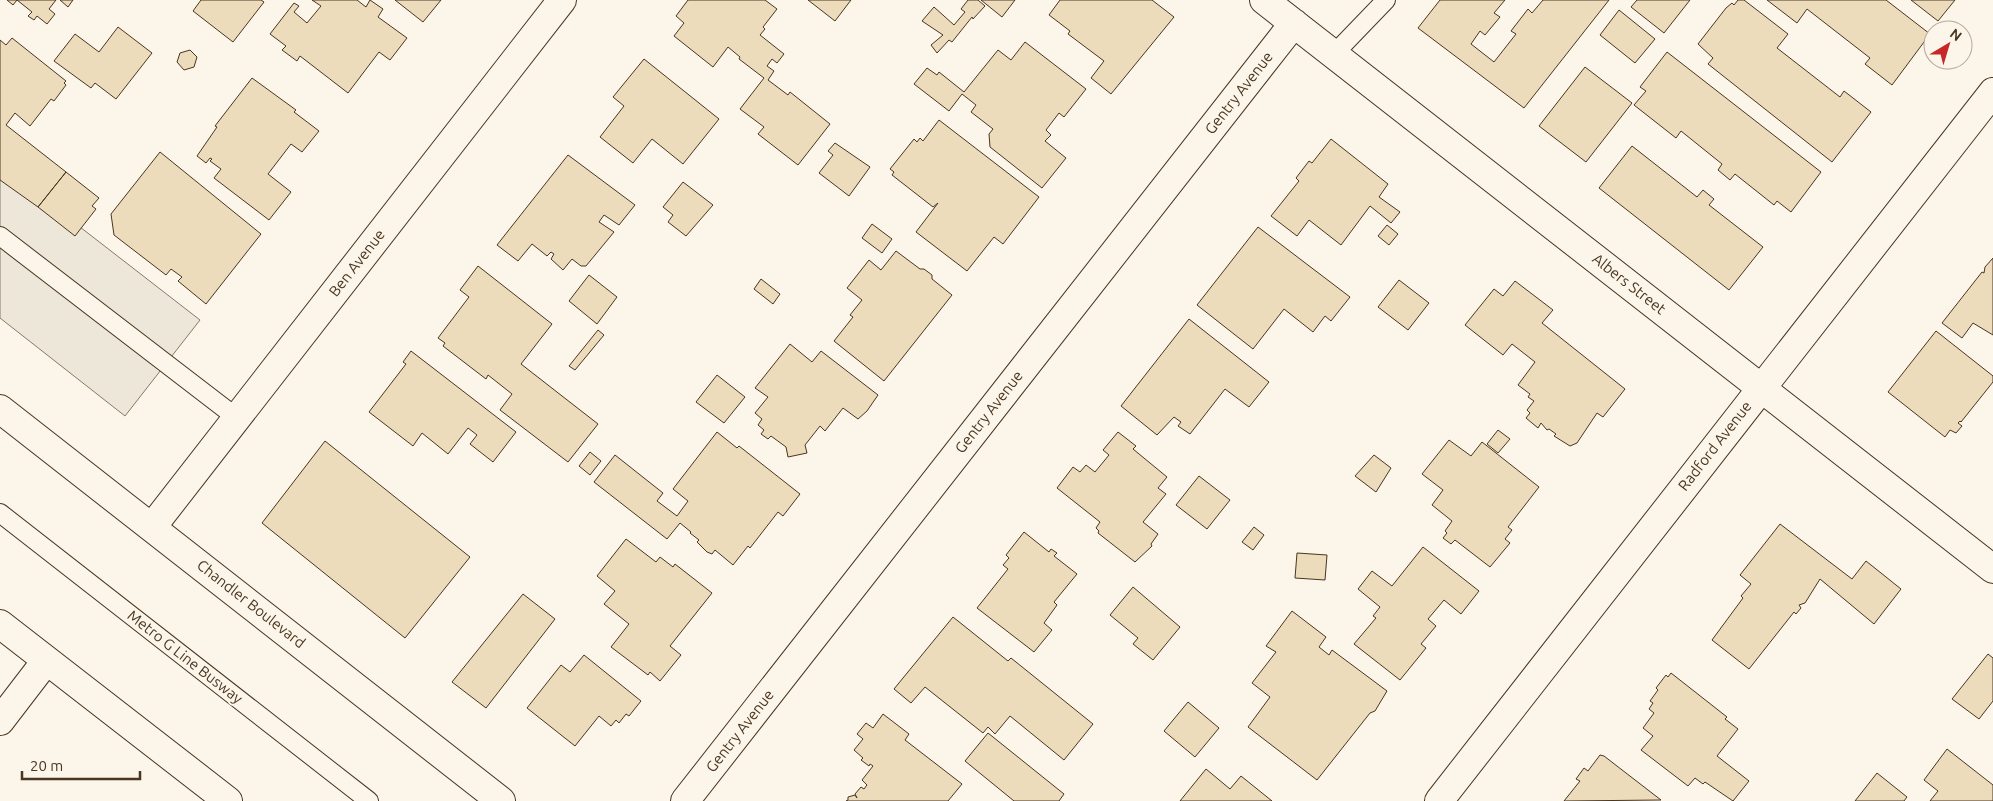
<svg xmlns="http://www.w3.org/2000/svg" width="1993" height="801" font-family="Ubuntu,sans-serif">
	<rect width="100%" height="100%" fill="#fbf6e9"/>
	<path fill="#ede7d9" stroke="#887966" d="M 0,165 L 200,320 L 125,416 L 0,318 Z"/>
	<path fill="#ecdcbc" stroke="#4a3520" d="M 7,0 L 56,0 L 49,9 L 55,14 L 47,24 L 37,16 L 34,20 L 28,16 L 32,12 L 17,0 L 13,5 Z
		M 60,0 L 73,0 L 68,7 Z
		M 201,0 L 261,0 L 264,2 L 233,42 L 193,11 Z
		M 312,0 L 357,0 L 366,7 L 370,0 L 383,9 L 378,17 L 407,38 L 390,60 L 379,52 L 348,93 L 300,56 L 297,61 L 282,50 L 286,46 L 270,34 L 294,3 L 299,6 L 294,12 L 307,23 L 321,6 Z
		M 395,0 L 441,0 L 423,22 Z
		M 688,0 L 765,0 L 777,9 L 763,27 L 765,29 L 760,35 L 784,54 L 777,63 L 772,59 L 767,66 L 774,71 L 768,80 L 788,95 L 790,92 L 830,124 L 798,165 L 758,134 L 764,127 L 740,109 L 764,78 L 739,59 L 740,57 L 728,47 L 713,67 L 674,36 L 684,23 L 676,16 Z
		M 808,0 L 851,0 L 835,21 Z
		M 968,0 L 978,0 L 985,6 L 973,19 L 972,17 L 952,42 L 949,40 L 937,53 L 931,45 L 943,35 L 922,21 L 934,7 L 954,25 L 965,12 L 961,9 Z
		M 981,0 L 1015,0 L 1002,17 Z
		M 1060,0 L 1152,0 L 1174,17 L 1111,94 L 1091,78 L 1104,61 L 1068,34 L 1070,31 L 1049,15 Z
		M 1440,0 L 1505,0 L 1494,13 L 1500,17 L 1485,35 L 1480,31 L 1471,44 L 1494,62 L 1516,34 L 1511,31 L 1528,9 L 1532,13 L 1543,0 L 1609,0 L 1524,108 L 1418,28 Z
		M 1637,0 L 1690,0 L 1664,33 L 1631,7 Z
		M 1738,0 L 1744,0 L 1788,34 L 1777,48 L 1840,97 L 1844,91 L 1871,112 L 1832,162 L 1708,64 L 1713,58 L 1698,44 L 1726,8 L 1732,3 L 1734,5 Z
		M 1767,0 L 1886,0 L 1930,34 L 1892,85 L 1865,64 L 1870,58 L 1807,9 L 1797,23 Z
		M 1911,0 L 1955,0 L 1938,21 Z
		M 1619,10 L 1655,39 L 1635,63 L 1600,35 Z
		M 118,27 L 152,53 L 116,99 L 95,83 L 91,88 L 54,61 L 75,34 L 99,52 Z
		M 12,38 L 66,81 L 64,83 L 66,85 L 54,101 L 51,99 L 30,126 L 15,113 L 6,125 L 66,172 L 38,207 L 0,180 L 0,40 L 6,45 Z
		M 1025,42 L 1086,89 L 1064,117 L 1059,113 L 1046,130 L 1051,135 L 1045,141 L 1066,158 L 1042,188 L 990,147 L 989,134 L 993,129 L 971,112 L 976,105 L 962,94 L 949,111 L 914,84 L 927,68 L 937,75 L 939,72 L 964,92 L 998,50 L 1011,60 Z
		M 190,50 L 197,57 L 194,67 L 184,70 L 177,62 L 180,53 Z
		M 1667,52 L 1821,172 L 1791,212 L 1777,201 L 1774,205 L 1735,174 L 1730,180 L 1718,170 L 1722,164 L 1681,131 L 1676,138 L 1634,105 L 1646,91 L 1640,87 Z
		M 644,59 L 719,119 L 683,164 L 652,139 L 633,163 L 600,137 L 624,106 L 613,97 Z
		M 1585,67 L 1632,103 L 1586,162 L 1539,126 Z
		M 252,78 L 296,110 L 294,112 L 319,131 L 302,152 L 291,144 L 268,174 L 291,192 L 269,220 L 214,178 L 221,169 L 210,161 L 212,159 L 210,158 L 206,163 L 197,156 L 217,127 L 215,126 Z
		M 939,120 L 1039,197 L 1003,244 L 994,237 L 967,271 L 916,232 L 938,203 L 933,207 L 892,175 L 894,172 L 890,169 L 914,139 L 917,142 L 920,138 L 923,141 Z
		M 1331,139 L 1388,184 L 1379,197 L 1400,212 L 1391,223 L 1370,206 L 1341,245 L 1309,220 L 1297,236 L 1271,216 L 1299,181 L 1296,178 L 1309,161 L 1312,163 Z
		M 835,143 L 870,167 L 849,196 L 819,173 L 833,155 L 828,151 Z
		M 1632,146 L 1697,197 L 1703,190 L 1714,199 L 1709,205 L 1763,247 L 1729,290 L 1599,188 Z
		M 160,152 L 261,234 L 206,304 L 178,281 L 182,277 L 171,269 L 166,275 L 114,235 L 111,214 Z
		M 568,155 L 635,205 L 619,225 L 604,215 L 599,222 L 614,232 L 586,266 L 581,266 L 572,259 L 563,270 L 551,259 L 554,254 L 551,252 L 547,256 L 532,244 L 518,261 L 497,245 Z
		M 66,172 L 99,198 L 92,206 L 96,209 L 75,236 L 38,207 Z
		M 683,182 L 713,205 L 686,236 L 668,222 L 673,215 L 663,207 Z
		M 872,224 L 892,239 L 882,253 L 862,238 Z
		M 1387,225 L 1398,234 L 1389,245 L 1378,236 Z
		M 1258,227 L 1350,297 L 1331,321 L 1325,316 L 1313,332 L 1284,309 L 1253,349 L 1197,305 Z
		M 896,251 L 920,269 L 924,269 L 932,275 L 932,279 L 952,295 L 884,381 L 834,341 L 853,317 L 850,315 L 862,300 L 847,288 L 869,260 L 881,270 Z
		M 1993,258 L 1993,335 L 1973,323 L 1962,338 L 1942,323 L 1982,272 L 1984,273 L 1985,267 Z
		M 478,266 L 552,324 L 521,364 L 598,424 L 568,462 L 500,410 L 512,394 L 488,375 L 486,379 L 443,346 L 445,343 L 438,338 L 469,297 L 460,290 Z
		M 589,275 L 617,297 L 597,324 L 569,301 Z
		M 761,279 L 780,294 L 773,304 L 754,289 Z
		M 1399,280 L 1429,303 L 1408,330 L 1378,307 Z
		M 1515,281 L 1553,310 L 1542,323 L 1625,389 L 1603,417 L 1597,413 L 1577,443 L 1570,446 L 1554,436 L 1556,434 L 1549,429 L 1547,430 L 1541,423 L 1538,428 L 1526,418 L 1530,413 L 1527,410 L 1534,401 L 1528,397 L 1530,394 L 1518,385 L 1535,362 L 1512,344 L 1503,355 L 1465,325 L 1494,289 L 1503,296 Z
		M 1189,319 L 1269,382 L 1249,407 L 1225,389 L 1190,434 L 1178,426 L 1181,422 L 1174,417 L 1157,435 L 1121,406 Z
		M 598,330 L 604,335 L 575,370 L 569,366 Z
		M 1936,331 L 1993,376 L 1993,382 L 1961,422 L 1960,421 L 1958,423 L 1962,426 L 1956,433 L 1950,430 L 1945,437 L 1888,392 Z
		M 790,344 L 812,362 L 821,351 L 878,395 L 867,411 L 858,419 L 843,408 L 825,431 L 820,426 L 805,445 L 807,453 L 788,457 L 786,447 L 771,436 L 768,439 L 761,434 L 764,430 L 758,425 L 762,419 L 755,413 L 768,397 L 755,388 Z
		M 411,351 L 516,432 L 493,462 L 470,444 L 477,435 L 468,428 L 448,454 L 422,433 L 413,446 L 369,412 L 406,364 L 403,362 Z
		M 717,375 L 745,397 L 724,423 L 696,402 Z
		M 1498,430 L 1510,439 L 1498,453 L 1487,444 Z
		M 717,432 L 737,448 L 739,446 L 800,494 L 783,516 L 778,512 L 750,548 L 748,546 L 733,565 L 715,550 L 712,554 L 707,552 L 697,542 L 699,540 L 690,533 L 691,532 L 680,523 L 667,539 L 594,482 L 615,455 L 663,493 L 657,501 L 677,516 L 688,501 L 673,489 Z
		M 1118,432 L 1136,446 L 1133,449 L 1167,477 L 1158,488 L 1166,494 L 1143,522 L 1158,534 L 1151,544 L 1152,546 L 1135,562 L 1098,533 L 1099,531 L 1096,528 L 1100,522 L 1057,488 L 1073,467 L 1080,472 L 1086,465 L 1095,472 L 1109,455 L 1103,450 Z
		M 1449,440 L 1471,456 L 1482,442 L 1539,487 L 1508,527 L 1512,530 L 1505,539 L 1510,543 L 1490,567 L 1455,540 L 1451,544 L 1443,538 L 1447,533 L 1445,531 L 1452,521 L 1432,505 L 1443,490 L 1422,474 Z
		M 325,441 L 470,557 L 405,638 L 262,523 Z
		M 590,452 L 601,461 L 590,475 L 579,466 Z
		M 1374,455 L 1391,468 L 1376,492 L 1355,476 Z
		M 1199,476 L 1230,500 L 1207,529 L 1176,505 Z
		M 1780,524 L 1852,579 L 1866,561 L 1901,589 L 1874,624 L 1820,579 L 1805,603 L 1799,605 L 1801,608 L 1796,614 L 1794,612 L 1749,669 L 1712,640 L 1743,598 L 1741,596 L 1751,584 L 1740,575 Z
		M 1254,527 L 1264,535 L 1253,550 L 1242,542 Z
		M 1024,532 L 1049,552 L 1051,549 L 1057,553 L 1054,556 L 1077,574 L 1054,602 L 1057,605 L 1044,623 L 1052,630 L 1034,652 L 977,608 L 1008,569 L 1003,565 L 1009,558 L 1006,555 Z
		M 626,539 L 656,562 L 660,557 L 673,567 L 675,564 L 712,593 L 670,646 L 681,655 L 660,681 L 650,672 L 648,675 L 611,647 L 629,624 L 604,604 L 615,591 L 597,576 Z
		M 1423,547 L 1479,591 L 1461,614 L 1444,600 L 1428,619 L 1436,626 L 1421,644 L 1426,648 L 1400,680 L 1354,644 L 1376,618 L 1373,616 L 1380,607 L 1358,589 L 1372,571 L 1392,586 Z
		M 1297,553 L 1327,555 L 1325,580 L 1295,578 Z
		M 1133,587 L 1180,627 L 1153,660 L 1133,644 L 1138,638 L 1110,615 Z
		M 523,594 L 555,619 L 486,708 L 452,682 Z
		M 1292,611 L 1326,637 L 1319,647 L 1329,655 L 1332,650 L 1387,691 L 1375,711 L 1370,713 L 1317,780 L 1248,727 L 1270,697 L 1252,683 L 1276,652 L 1266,646 Z
		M 953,617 L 1008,661 L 1011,658 L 1093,724 L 1064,760 L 1010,716 L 995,734 L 988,727 L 983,733 L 925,687 L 911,703 L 894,689 Z
		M 1988,654 L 1993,658 L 1993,701 L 1979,719 L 1952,699 Z
		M 584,655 L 641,701 L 629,716 L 626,714 L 619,723 L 616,720 L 611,726 L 599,716 L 575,746 L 527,708 L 561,665 L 570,672 Z
		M 1671,673 L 1727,717 L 1725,719 L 1738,729 L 1717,756 L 1749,781 L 1733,801 L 1705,782 L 1703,784 L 1695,778 L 1688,786 L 1641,750 L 1653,736 L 1643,728 L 1654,713 L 1649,709 L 1653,703 L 1650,701 L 1658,690 L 1656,688 L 1666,675 L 1668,677 Z
		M 1188,702 L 1219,728 L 1195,757 L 1164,731 Z
		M 883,714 L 909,734 L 905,740 L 962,784 L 948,801 L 846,801 L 848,800 L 848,797 L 855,795 L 857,798 L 855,794 L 861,787 L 864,789 L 867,785 L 862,780 L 873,766 L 870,764 L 869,766 L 861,760 L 863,758 L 854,750 L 863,739 L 857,734 L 866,723 L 873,728 Z
		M 988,733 L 1064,794 L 1059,801 L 1014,801 L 965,761 Z
		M 1947,749 L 1993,785 L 1993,801 L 1930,801 L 1938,791 L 1924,780 Z
		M 1600,755 L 1604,756 L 1661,800 L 1564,801 L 1580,781 L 1576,779 L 1584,768 L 1588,771 Z
		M 1206,769 L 1230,789 L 1241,776 L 1272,801 L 1180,801 Z
		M 1877,773 L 1907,797 L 1904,801 L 1855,801 Z"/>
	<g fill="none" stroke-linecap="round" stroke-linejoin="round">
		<g stroke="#4a3520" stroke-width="20">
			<path id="lane" d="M 1334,54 L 1386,0
				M 0,236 L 237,418
				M 0,513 L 369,801"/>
		</g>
		<g stroke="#4a3520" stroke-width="30">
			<path id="street" d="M 1264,0 L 1993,569
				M 152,527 L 562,0
				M 0,721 L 46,661
				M 685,801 L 1294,23
				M 1439,801 L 1993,92"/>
		</g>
		<g stroke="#4a3520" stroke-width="30">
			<path id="secondary" d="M 0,409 L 501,801
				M 0,624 L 228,801"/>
		</g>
		<use href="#lane" stroke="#fbf6e9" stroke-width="18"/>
		<use href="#street" stroke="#fbf6e9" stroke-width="28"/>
		<use href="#secondary" stroke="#fbf6e9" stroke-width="28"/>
	</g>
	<g text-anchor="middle" stroke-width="4" stroke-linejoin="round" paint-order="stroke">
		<g font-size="15" fill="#4a3520" stroke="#fbf6e9">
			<text transform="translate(1239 93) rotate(-52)" y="5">Gentry Avenue</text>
			<text transform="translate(357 263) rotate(-52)" y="5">Ben Avenue</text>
			<text transform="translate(1629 284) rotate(38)" y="5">Albers Street</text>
			<text transform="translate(989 412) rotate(-52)" y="5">Gentry Avenue</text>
			<text transform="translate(1715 446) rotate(-52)" y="5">Radford Avenue</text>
			<text transform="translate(251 604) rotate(38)" y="5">Chandler Boulevard</text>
			<text transform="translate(185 657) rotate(38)" y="5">Metro G Line Busway</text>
			<text transform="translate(740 731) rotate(-52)" y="5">Gentry Avenue</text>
		</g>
	</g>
	<g transform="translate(1948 45) rotate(38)"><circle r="24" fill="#fbf6e9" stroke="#b4a999"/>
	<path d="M0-4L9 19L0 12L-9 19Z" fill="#c62828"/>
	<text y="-8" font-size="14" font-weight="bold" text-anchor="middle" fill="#4a3520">N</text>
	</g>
	<path d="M22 771v8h118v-8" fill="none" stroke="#4a3520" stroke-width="2.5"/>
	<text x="30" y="771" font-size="15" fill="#4a3520" stroke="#fbf6e9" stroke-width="4" paint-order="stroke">20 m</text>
</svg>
